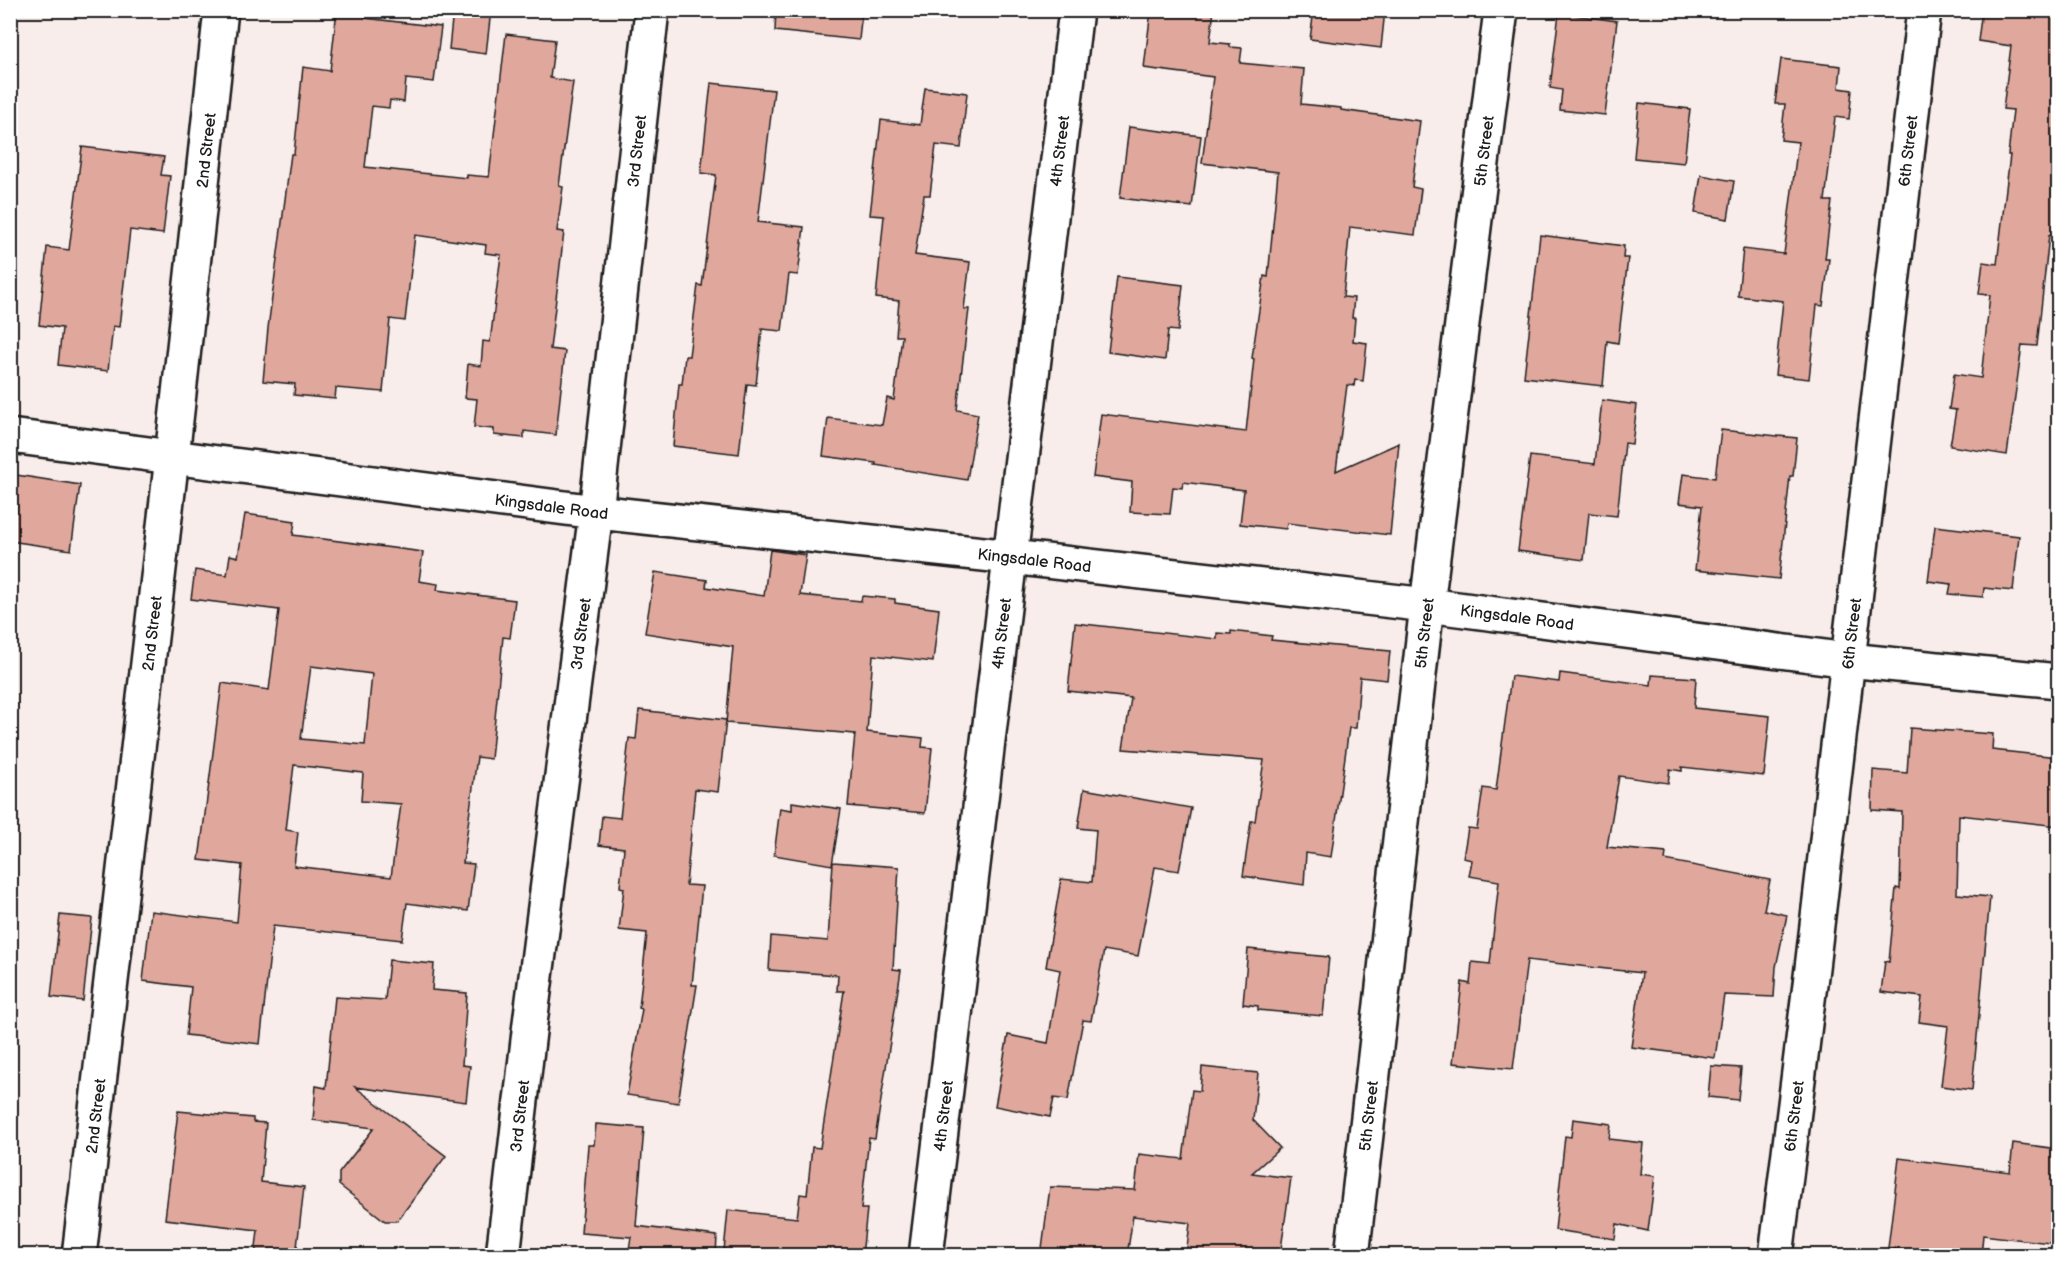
<svg xmlns="http://www.w3.org/2000/svg" width="2069" height="1266" font-family="'Balsamiq Sans',sans-serif">
	<rect width="100%" height="100%" fill="#f9edeb"/>
	<filter id="ink" filterUnits="userSpaceOnUse"><feTurbulence type="fractalNoise" baseFrequency=".0167" numOctaves="2"/><feDisplacementMap in="SourceGraphic" scale="12" xChannelSelector="R" yChannelSelector="G"/><feConvolveMatrix kernelMatrix="1 2 1 2 8 2 1 2 1" color-interpolation-filters="sRGB"/></filter>
	<g filter="url(#ink)">
		<path fill="#e0a79d" stroke="#1c1c1c" stroke-width="1.5" fill-rule="evenodd" d="M 337,10 L 366,10 L 365,18 L 441,27 L 434,82 L 406,79 L 404,102 L 390,100 L 389,108 L 372,106 L 365,167 L 467,178 L 467,175 L 489,177 L 506,34 L 555,40 L 550,78 L 573,82 L 559,186 L 563,187 L 557,231 L 564,232 L 550,349 L 565,351 L 556,435 L 524,431 L 524,438 L 494,435 L 494,429 L 474,427 L 477,399 L 465,398 L 468,364 L 481,366 L 483,341 L 490,342 L 501,255 L 485,253 L 486,245 L 415,235 L 405,321 L 390,319 L 383,392 L 336,388 L 335,399 L 294,395 L 295,384 L 263,381 L 268,328 L 291,154 L 294,154 L 303,67 L 330,71 Z
			M 453,10 L 491,10 L 486,54 L 449,49 Z
			M 776,10 L 862,10 L 859,40 L 775,31 Z
			M 1151,10 L 1214,10 L 1210,42 L 1230,44 L 1230,47 L 1242,48 L 1240,63 L 1304,69 L 1301,104 L 1341,108 L 1341,110 L 1420,121 L 1412,187 L 1421,189 L 1415,235 L 1350,227 L 1343,297 L 1354,298 L 1352,318 L 1355,318 L 1353,341 L 1367,343 L 1363,381 L 1355,380 L 1354,386 L 1347,385 L 1336,471 L 1399,443 L 1390,535 L 1287,523 L 1286,529 L 1240,524 L 1244,490 L 1183,482 L 1182,488 L 1173,487 L 1170,514 L 1130,512 L 1132,482 L 1093,477 L 1101,414 L 1246,432 L 1254,359 L 1252,358 L 1264,276 L 1268,277 L 1278,172 L 1202,163 L 1213,77 L 1144,68 Z
			M 1314,10 L 1385,10 L 1381,48 L 1310,39 Z
			M 1982,10 L 2058,10 L 2058,217 L 2057,236 L 2049,235 L 2037,346 L 2022,345 L 2007,455 L 1950,446 L 1956,410 L 1949,409 L 1954,374 L 1981,378 L 1990,295 L 1979,294 L 1983,262 L 1997,264 L 2010,155 L 2008,155 L 2013,110 L 2003,109 L 2011,46 L 1978,41 Z
			M 1559,13 L 1617,21 L 1605,115 L 1560,110 L 1562,90 L 1550,88 Z
			M 1781,59 L 1841,66 L 1839,88 L 1852,90 L 1849,119 L 1835,117 L 1825,201 L 1832,201 L 1825,259 L 1829,259 L 1823,306 L 1817,305 L 1809,379 L 1775,375 L 1783,301 L 1738,296 L 1743,249 L 1784,254 L 1798,142 L 1781,140 L 1785,104 L 1775,104 Z
			M 711,83 L 774,90 L 758,222 L 804,227 L 798,275 L 789,274 L 782,331 L 762,329 L 756,385 L 747,384 L 739,454 L 673,446 L 679,384 L 682,384 L 685,356 L 689,356 L 698,285 L 702,286 L 716,175 L 701,173 Z
			M 925,88 L 967,93 L 961,148 L 936,145 L 930,195 L 924,195 L 915,255 L 970,262 L 964,309 L 969,309 L 957,410 L 978,414 L 967,480 L 875,465 L 876,463 L 823,456 L 828,418 L 882,425 L 887,398 L 894,400 L 902,336 L 896,336 L 899,301 L 876,298 L 884,216 L 870,215 L 881,120 L 920,125 Z
			M 1639,103 L 1690,109 L 1684,163 L 1634,158 Z
			M 1129,127 L 1201,136 L 1192,207 L 1120,198 Z
			M 82,147 L 164,157 L 161,175 L 170,176 L 163,234 L 130,230 L 119,327 L 113,326 L 108,371 L 58,365 L 62,328 L 39,325 L 47,247 L 69,250 Z
			M 1701,175 L 1734,181 L 1728,219 L 1695,213 Z
			M 1540,235 L 1624,246 L 1623,258 L 1628,258 L 1618,343 L 1607,341 L 1603,386 L 1524,377 Z
			M 1117,277 L 1183,285 L 1178,331 L 1168,330 L 1165,360 L 1108,352 Z
			M 1602,400 L 1637,405 L 1632,444 L 1625,443 L 1617,516 L 1589,513 L 1584,560 L 1518,551 L 1530,456 L 1595,464 Z
			M 1721,430 L 1797,438 L 1793,476 L 1790,476 L 1779,579 L 1695,570 L 1702,506 L 1679,503 L 1683,474 L 1715,478 Z
			M 10,474 L 80,485 L 71,550 L 10,541 Z
			M 245,514 L 295,521 L 293,535 L 423,552 L 419,581 L 438,584 L 437,590 L 515,600 L 510,638 L 503,637 L 491,759 L 477,757 L 463,863 L 474,864 L 468,911 L 407,903 L 402,940 L 273,926 L 260,1044 L 186,1035 L 191,987 L 143,981 L 151,911 L 237,922 L 242,865 L 199,860 L 222,683 L 269,690 L 279,610 L 191,599 L 195,570 L 227,575 L 230,555 L 238,557 ZM 311,666 L 372,674 L 365,745 L 301,739 ZM 294,765 L 363,773 L 361,801 L 401,804 L 391,877 L 294,866 L 298,832 L 286,830 Z
			M 1935,526 L 2019,536 L 2013,591 L 1984,588 L 1983,597 L 1949,594 L 1951,584 L 1928,581 Z
			M 770,550 L 806,555 L 800,595 L 861,601 L 862,596 L 895,599 L 895,603 L 939,609 L 933,662 L 873,655 L 867,732 L 923,738 L 922,747 L 932,748 L 925,813 L 848,806 L 855,734 L 726,723 L 733,647 L 645,633 L 655,572 L 707,580 L 706,587 L 764,596 Z
			M 1075,623 L 1217,639 L 1217,633 L 1231,634 L 1231,631 L 1272,636 L 1271,640 L 1390,651 L 1387,680 L 1360,677 L 1356,728 L 1349,728 L 1331,857 L 1306,853 L 1304,885 L 1243,876 L 1251,821 L 1255,821 L 1264,760 L 1123,749 L 1131,698 L 1068,691 Z
			M 1560,673 L 1651,685 L 1652,675 L 1696,678 L 1694,708 L 1770,716 L 1764,776 L 1682,767 L 1682,771 L 1670,769 L 1668,783 L 1619,776 L 1607,847 L 1666,853 L 1665,860 L 1770,880 L 1764,910 L 1787,915 L 1776,967 L 1774,997 L 1724,995 L 1715,1058 L 1631,1047 L 1642,973 L 1527,960 L 1513,1069 L 1453,1063 L 1462,982 L 1470,984 L 1472,962 L 1490,964 L 1499,881 L 1469,876 L 1472,860 L 1463,858 L 1468,828 L 1477,829 L 1483,788 L 1496,790 L 1511,676 L 1559,682 Z
			M 639,710 L 726,720 L 718,792 L 695,789 L 686,885 L 702,886 L 692,985 L 697,985 L 678,1103 L 627,1095 L 642,1009 L 639,1008 L 647,933 L 619,930 L 624,888 L 620,887 L 624,848 L 599,845 L 602,816 L 620,818 L 629,738 L 636,739 Z
			M 1910,728 L 1993,734 L 1992,750 L 2058,757 L 2058,826 L 1959,815 L 1957,894 L 1990,897 L 1972,1090 L 1941,1086 L 1948,1026 L 1919,1022 L 1922,997 L 1881,992 L 1885,961 L 1889,962 L 1896,888 L 1900,889 L 1902,812 L 1872,810 L 1873,770 L 1907,773 Z
			M 1084,789 L 1191,808 L 1179,871 L 1155,867 L 1138,956 L 1104,950 L 1091,1021 L 1083,1020 L 1068,1100 L 1054,1098 L 1050,1117 L 995,1106 L 1008,1035 L 1048,1043 L 1060,970 L 1046,967 L 1061,879 L 1092,882 L 1096,830 L 1078,828 Z
			M 792,802 L 841,809 L 832,865 L 774,855 L 780,808 L 792,810 Z
			M 833,862 L 899,867 L 893,969 L 901,970 L 875,1139 L 869,1138 L 861,1209 L 867,1209 L 862,1256 L 765,1256 L 724,1251 L 728,1210 L 797,1218 L 800,1194 L 807,1195 L 812,1147 L 820,1148 L 844,991 L 837,991 L 838,975 L 769,970 L 771,936 L 828,941 Z
			M 60,915 L 92,918 L 83,1001 L 51,997 Z
			M 1248,949 L 1329,957 L 1323,1016 L 1258,1010 L 1258,1006 L 1243,1004 Z
			M 389,960 L 434,964 L 432,990 L 467,993 L 462,1065 L 470,1066 L 466,1102 L 355,1087 L 446,1156 L 397,1221 L 385,1221 L 339,1185 L 339,1173 L 374,1128 L 313,1120 L 316,1086 L 326,1088 L 335,997 L 385,1000 Z
			M 1711,1066 L 1741,1068 L 1738,1100 L 1708,1097 Z
			M 1202,1067 L 1258,1073 L 1253,1120 L 1280,1148 L 1252,1173 L 1291,1178 L 1280,1256 L 1186,1256 L 1190,1223 L 1133,1216 L 1127,1256 L 1041,1256 L 1050,1187 L 1135,1190 L 1139,1154 L 1183,1159 L 1192,1090 L 1200,1091 Z
			M 178,1111 L 253,1118 L 253,1122 L 266,1123 L 261,1182 L 304,1187 L 296,1256 L 255,1256 L 258,1230 L 165,1219 Z
			M 1573,1119 L 1611,1124 L 1609,1139 L 1643,1143 L 1640,1174 L 1655,1176 L 1648,1231 L 1617,1224 L 1615,1239 L 1555,1230 L 1565,1136 L 1571,1137 Z
			M 596,1124 L 644,1128 L 636,1226 L 717,1236 L 716,1256 L 628,1256 L 631,1237 L 581,1233 L 588,1145 L 594,1145 Z
			M 2013,1143 L 2058,1149 L 2058,1244 L 1983,1235 L 1981,1256 L 1951,1256 L 1888,1248 L 1899,1158 L 2010,1172 Z"/>
		<g fill="none" stroke-linecap="round" stroke-linejoin="round">
			<g stroke="#1c1c1c" stroke-width="38">
				<g id="minor">
					<path id="s1" d="M 10,436 L 596,512 L 1011,557 L 1427,605 L 1848,660 L 2058,681"/>
					<path id="s2" d="M 79,1256 L 172,457 L 221,10"/>
					<path id="s3" d="M 503,1256 L 530,1023 L 596,512 L 652,10"/>
					<path id="s4" d="M 926,1256 L 1076,10"/>
					<path id="s5" d="M 1352,1256 L 1427,605 L 1501,10"/>
					<path id="s6" d="M 1776,1256 L 1812,968 L 1924,10"/>
				</g>
			</g>
			<use href="#minor" stroke="#fff" stroke-width="33"/>
		</g>
	</g>
	<g text-anchor="middle" stroke-width="6" stroke-linejoin="round" paint-order="stroke">
		<g font-size="16" fill="#1c1c1c" stroke="#fff">
			<text dy="6" stroke="none"><textPath href="#s2" startOffset="1113">2nd Street</textPath></text>
			<text dy="6" stroke="none"><textPath href="#s5" startOffset="1113">5th Street</textPath></text>
			<text dy="6" stroke="none"><textPath href="#s6" startOffset="1113">6th Street</textPath></text>
			<text dy="6" stroke="none"><textPath href="#s3" startOffset="1113">3rd Street</textPath></text>
			<text dy="6" stroke="none"><textPath href="#s4" startOffset="1113">4th Street</textPath></text>
			<text dy="6" stroke="none"><textPath href="#s1" startOffset="546">Kingsdale Road</textPath></text>
			<text dy="6" stroke="none"><textPath href="#s1" startOffset="1032">Kingsdale Road</textPath></text>
			<text dy="6" stroke="none"><textPath href="#s1" startOffset="1518">Kingsdale Road</textPath></text>
			<text dy="6" stroke="none"><textPath href="#s2" startOffset="627">2nd Street</textPath></text>
			<text dy="6" stroke="none"><textPath href="#s3" startOffset="627">3rd Street</textPath></text>
			<text dy="6" stroke="none"><textPath href="#s4" startOffset="627">4th Street</textPath></text>
			<text dy="6" stroke="none"><textPath href="#s5" startOffset="627">5th Street</textPath></text>
			<text dy="6" stroke="none"><textPath href="#s6" startOffset="627">6th Street</textPath></text>
			<text dy="6" stroke="none"><textPath href="#s3" startOffset="141">3rd Street</textPath></text>
			<text dy="6" stroke="none"><textPath href="#s5" startOffset="141">5th Street</textPath></text>
			<text dy="6" stroke="none"><textPath href="#s2" startOffset="141">2nd Street</textPath></text>
			<text dy="6" stroke="none"><textPath href="#s4" startOffset="141">4th Street</textPath></text>
			<text dy="6" stroke="none"><textPath href="#s6" startOffset="141">6th Street</textPath></text>
		</g>
	</g>
	<rect width="2069" height="1266" fill="none" stroke="#fff" stroke-width="36"/>
	<rect x="18" y="18" width="2033" height="1230" fill="none" stroke="#1c1c1c" stroke-width="2" filter="url(#ink)"/>
</svg>
